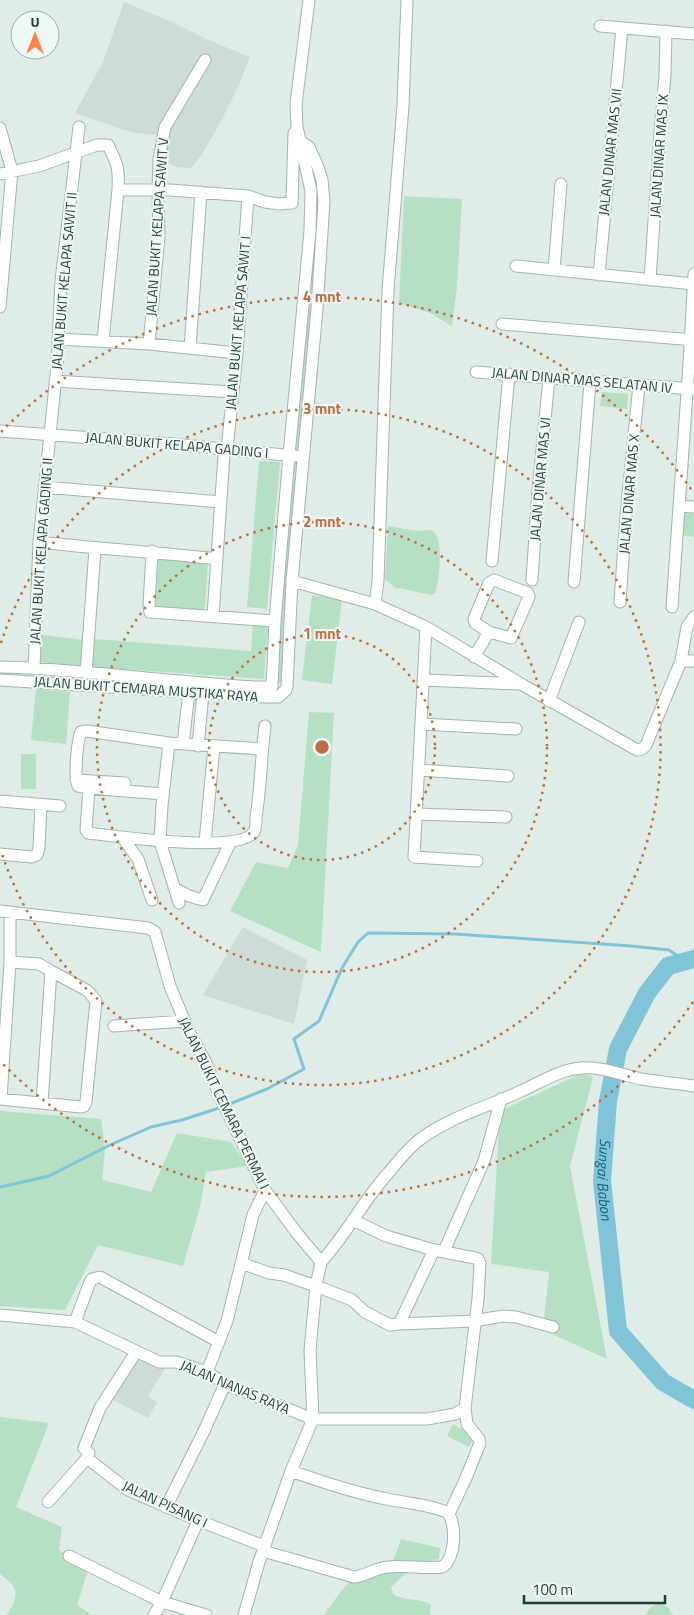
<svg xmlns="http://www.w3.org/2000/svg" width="694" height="1615" font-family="'Titillium Web',sans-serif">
	<rect width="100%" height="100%" fill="#dfece7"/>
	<path fill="#cddcd6" d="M 124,2 L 172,22 L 213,42 L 250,57 L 239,85 L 220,123 L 201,156 L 191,168 L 176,167 L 158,159 L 160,136 L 130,132 L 75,113 L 103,62 Z
		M 243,927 L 307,960 L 294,1024 L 203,995 Z
		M 136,1353 L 166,1367 L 148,1396 L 157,1402 L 148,1418 L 109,1398 Z"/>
	<path fill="#b5e0c4" d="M 404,196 L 462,199 L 457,287 L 452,326 L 430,313 L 399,303 Z
		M 316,208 L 321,208 L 281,683 L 276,682 Z
		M 602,392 L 628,394 L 627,409 L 600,406 Z
		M 259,461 L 280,462 L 267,609 L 247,607 Z
		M 683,513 L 694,514 L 694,537 L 681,535 Z
		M 388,526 C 399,527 409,531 419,531 C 424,531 430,529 434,532 C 444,541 439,582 435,593 L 431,595 L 404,589 L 395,588 L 385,579 Z
		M 158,558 L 208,561 L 205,610 L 155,608 Z
		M 312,595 L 342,599 L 332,684 L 302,680 Z
		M 253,624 L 268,625 L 264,679 L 92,667 L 94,639 L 251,651 Z
		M 42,635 L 85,640 L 82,666 L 39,662 Z
		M 36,689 L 70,692 L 66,744 L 31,740 Z
		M 309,712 L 334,713 L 321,952 L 230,911 L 256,862 L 288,868 L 298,845 Z
		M 21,754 L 36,754 L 36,789 L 21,789 Z
		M 580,1074 L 593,1077 L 570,1166 L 607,1359 L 543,1330 L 549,1272 L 491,1264 L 500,1111 Z
		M 0,1111 L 101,1119 L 105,1150 L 102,1180 L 151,1192 L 177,1133 L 231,1142 L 248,1166 L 206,1172 L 200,1207 L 183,1266 L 98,1245 L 65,1310 L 0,1306 Z
		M 0,1417 L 49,1423 L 16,1507 L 62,1527 L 59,1550 L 87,1573 L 77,1605 L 92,1615 L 7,1615 C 19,1595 20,1588 0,1574 Z
		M 453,1424 L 475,1436 L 469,1447 L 447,1436 Z
		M 401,1539 L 440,1548 L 439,1559 C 420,1562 404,1573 391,1587 L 393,1594 C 406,1602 419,1597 431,1605 L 430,1615 L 324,1615 L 339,1594 L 349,1582 C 387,1578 389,1574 401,1539 Z
		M 661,1602 L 668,1608 L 673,1615 L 645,1615 L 651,1607 Z"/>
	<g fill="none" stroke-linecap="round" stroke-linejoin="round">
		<path stroke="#81c4d7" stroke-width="3" d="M 227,1105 L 267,1089 L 304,1069 L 294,1039 L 319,1021 L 342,968 L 358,942 L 368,933 L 455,934 L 631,946 L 669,950 L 685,961
			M 0,1187 L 49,1176 L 110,1145 L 151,1127 L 182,1120 L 222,1107"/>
		<path stroke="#81c4d7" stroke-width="18" id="s1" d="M 694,959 L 668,966 L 647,993 L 618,1049 L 608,1101 L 602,1181 L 618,1331 L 663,1382 L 694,1400"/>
		<g stroke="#a1b4af" stroke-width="13">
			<path id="minor" d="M 600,26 L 694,34
				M 0,128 L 12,171 L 0,307
				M 0,174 L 39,166 L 97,145 L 108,145 C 118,165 119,168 118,190 L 170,190 L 248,196 L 265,202 L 279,204 L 292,203 L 294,133
				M 516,266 L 694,284
				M 554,270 L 561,184
				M 599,275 L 622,28
				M 650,280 L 660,132 L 665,75 L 666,31
				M 502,324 L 694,340
				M 58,339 L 149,344 L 237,353
				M 103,341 L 118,190
				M 149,344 L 159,236 L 158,190 L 159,159 L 165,127 L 205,60
				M 190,348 L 201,192
				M 476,372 L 692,389
				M 55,381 L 233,392
				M 0,431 L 173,444 L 295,456
				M 44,487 L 221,502
				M 679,506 L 694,507
				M 39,542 C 98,549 158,552 217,559
				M 152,551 L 149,606 L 150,612 L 275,621
				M 492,561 L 509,374
				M 532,580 L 538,491 L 549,378
				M 292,581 L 375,604 L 426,627 L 521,684 L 637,750 L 642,749 L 646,745 L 681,661 L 687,627 L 694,617
				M 574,582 L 590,382
				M 620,602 L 626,515 L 639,385
				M 375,604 L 378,581 L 388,290 L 403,106 L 407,0
				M 672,607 L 689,364 L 694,274
				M 213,616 L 224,455 L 227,449 L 237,353 L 248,196
				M 426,627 L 414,857 L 477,861
				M 474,657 L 489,632 L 511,638 L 529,597 L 528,593 L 494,580 L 489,583 L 474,619 L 475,623 L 489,632
				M 681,661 L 694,661
				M 0,667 C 64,668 128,677 191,682 C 218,684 245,688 272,687
				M 34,668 L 39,542 L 57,366 L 61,281 L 79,127
				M 86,673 L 95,549
				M 0,680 L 265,697 L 278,697
				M 423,680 L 519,684
				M 272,687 L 275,621 L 289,455 L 310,231 L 311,191 L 297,127 L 296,104 L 309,0
				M 278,697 L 286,690 L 287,686 L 292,581 L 317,309 L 324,201 L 322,180 L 318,167 L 309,147 L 300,141
				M 549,701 L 579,622
				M 421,724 L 516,729
				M 169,743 L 162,805 L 160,841 L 179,903
				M 183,744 L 189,692
				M 198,746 L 203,693
				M 419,770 L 508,776
				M 76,780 L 125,783
				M 89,788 L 86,830 L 88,833 C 114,836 240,854 254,832 C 256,829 256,822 256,817 C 261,787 261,756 265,726
				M 163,794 L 89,788 L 78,786 C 74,775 77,742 81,732 L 87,731 L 169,743 L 262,749
				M 0,801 L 60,806
				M 416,814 L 506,817
				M 122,837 L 138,859 L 152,900
				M 205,842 L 214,747
				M 0,854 L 32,857 L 37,855 L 39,848 L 41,805
				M 174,888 L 189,896 L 203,900 L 230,843
				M 0,911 L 148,928 L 155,932 L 170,986 L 190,1034 L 205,1061 L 222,1101 L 265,1190 L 296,1232 L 321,1262 L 316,1286 L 310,1350 L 313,1419 L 291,1471 L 259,1562 L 244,1615
				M 10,962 L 39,964 L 51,971 L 42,1103
				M 114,1026 L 184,1021
				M 0,1099 L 81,1107 L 84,1106 L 86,1102 L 96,1001 L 88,991 L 51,971
				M 1,1099 L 10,962 L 10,912
				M 353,1220 L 386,1236 L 434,1250 L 475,1258 L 478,1259 L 480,1263 L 478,1299 L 465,1408 L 467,1424 L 479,1439 L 480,1443 L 466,1478 L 449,1514
				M 444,1251 L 484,1161 L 501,1099
				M 321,1262 C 347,1234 364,1199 390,1171 C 399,1160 410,1146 422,1138 C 452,1116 488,1107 521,1091 C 541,1082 559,1070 581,1068 C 601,1066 622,1075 641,1079 C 659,1082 676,1083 694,1086
				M 241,1263 L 269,1273 L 284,1275 L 316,1286 L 352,1300 L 365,1312 L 390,1325 L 399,1324 L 434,1250
				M 0,1315 L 75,1322 L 159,1362 L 176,1362 L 207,1372 L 225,1384 L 313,1419 L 427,1419 L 455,1414 L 465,1408
				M 75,1322 L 90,1282 L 92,1279 L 100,1277 L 219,1342
				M 399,1324 L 474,1321 L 503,1316 L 516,1317 L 553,1327
				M 136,1352 L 100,1408 L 84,1448 L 89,1453 L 87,1458 L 128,1490 L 202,1522 L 264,1546
				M 207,1372 L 227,1321 L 253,1215 L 265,1190
				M 48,1502 L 87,1458
				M 166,1507 L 204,1431 L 225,1384
				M 263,1551 L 354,1577 C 366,1576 375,1568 388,1567 C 406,1565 424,1569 442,1567 C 456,1560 457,1522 447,1512 C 427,1504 407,1503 387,1499 C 354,1493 322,1482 291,1471
				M 69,1556 L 162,1602 L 206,1615
				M 154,1615 L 162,1602 L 198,1521"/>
		</g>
		<use href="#minor" stroke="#fff" stroke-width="11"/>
	</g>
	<g fill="none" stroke="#bc6e44" stroke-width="2.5" stroke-dasharray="2.5 5">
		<circle cx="322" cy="747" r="113"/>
		<circle cx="322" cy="747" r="225"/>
		<path d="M1 643A338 338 0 1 1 1 851"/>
		<path d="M693 1002A450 450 0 0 1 1 1062M1 432A450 450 0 0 1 693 492"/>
	</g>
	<g text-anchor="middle" stroke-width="4" stroke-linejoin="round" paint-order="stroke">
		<g font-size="14" fill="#1e3e37" stroke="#f0f8f5">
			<text transform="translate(610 152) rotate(-84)" y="5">JALAN DINAR MAS VII</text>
			<text transform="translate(659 156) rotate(-86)" y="5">JALAN DINAR MAS IX</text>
			<text transform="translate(157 227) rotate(-86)" y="5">JALAN BUKIT KELAPA SAWIT V</text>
			<text transform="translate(64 281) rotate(-85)" y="5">JALAN BUKIT KELAPA SAWIT II</text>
			<text transform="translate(238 323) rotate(-85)" y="5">JALAN BUKIT KELAPA SAWIT I</text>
			<text transform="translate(582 380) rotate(5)" y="5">JALAN DINAR MAS SELATAN IV</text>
			<text transform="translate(177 445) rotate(5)" y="5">JALAN BUKIT KELAPA GADING I</text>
			<text transform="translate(540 479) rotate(-85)" y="5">JALAN DINAR MAS VI</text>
			<text transform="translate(629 494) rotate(-85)" y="5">JALAN DINAR MAS X</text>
			<text transform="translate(41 551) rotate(-86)" y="5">JALAN BUKIT KELAPA GADING II</text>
			<text transform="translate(146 689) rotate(4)" y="5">JALAN BUKIT CEMARA MUSTIKA RAYA</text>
			<text transform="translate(224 1103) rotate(64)" y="5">JALAN BUKIT CEMARA PERMAI I</text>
			<text transform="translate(235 1387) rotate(23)" y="5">JALAN NANAS RAYA</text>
			<text transform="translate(165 1504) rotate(25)" y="5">JALAN PISANG I</text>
		</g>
		<g font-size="15" font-style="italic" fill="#13667f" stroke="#f0f8f5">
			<text dy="5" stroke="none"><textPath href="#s1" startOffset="256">Sungai Babon</textPath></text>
		</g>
	</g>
	<circle cx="322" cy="747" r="8" fill="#bc6e44" stroke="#f0f8f5" stroke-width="2.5"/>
	<g font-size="15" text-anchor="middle" font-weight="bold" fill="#bc6e44" stroke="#f0f8f5" stroke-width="4" stroke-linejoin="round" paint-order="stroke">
		<text x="322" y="302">4 mnt</text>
		<text x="322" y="414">3 mnt</text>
		<text x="322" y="527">2 mnt</text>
		<text x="322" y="639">1 mnt</text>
	</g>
	<g transform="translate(35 35)"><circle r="24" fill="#f0f8f5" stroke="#9caea9"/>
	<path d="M0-4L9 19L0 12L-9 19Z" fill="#ff834a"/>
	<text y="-8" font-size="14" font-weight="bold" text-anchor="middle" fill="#1e3e37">U</text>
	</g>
	<path d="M524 1595v8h141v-8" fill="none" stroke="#1e3e37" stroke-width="2.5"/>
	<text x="532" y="1595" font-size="15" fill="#1e3e37" stroke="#f0f8f5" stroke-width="4" paint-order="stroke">100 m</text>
</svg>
